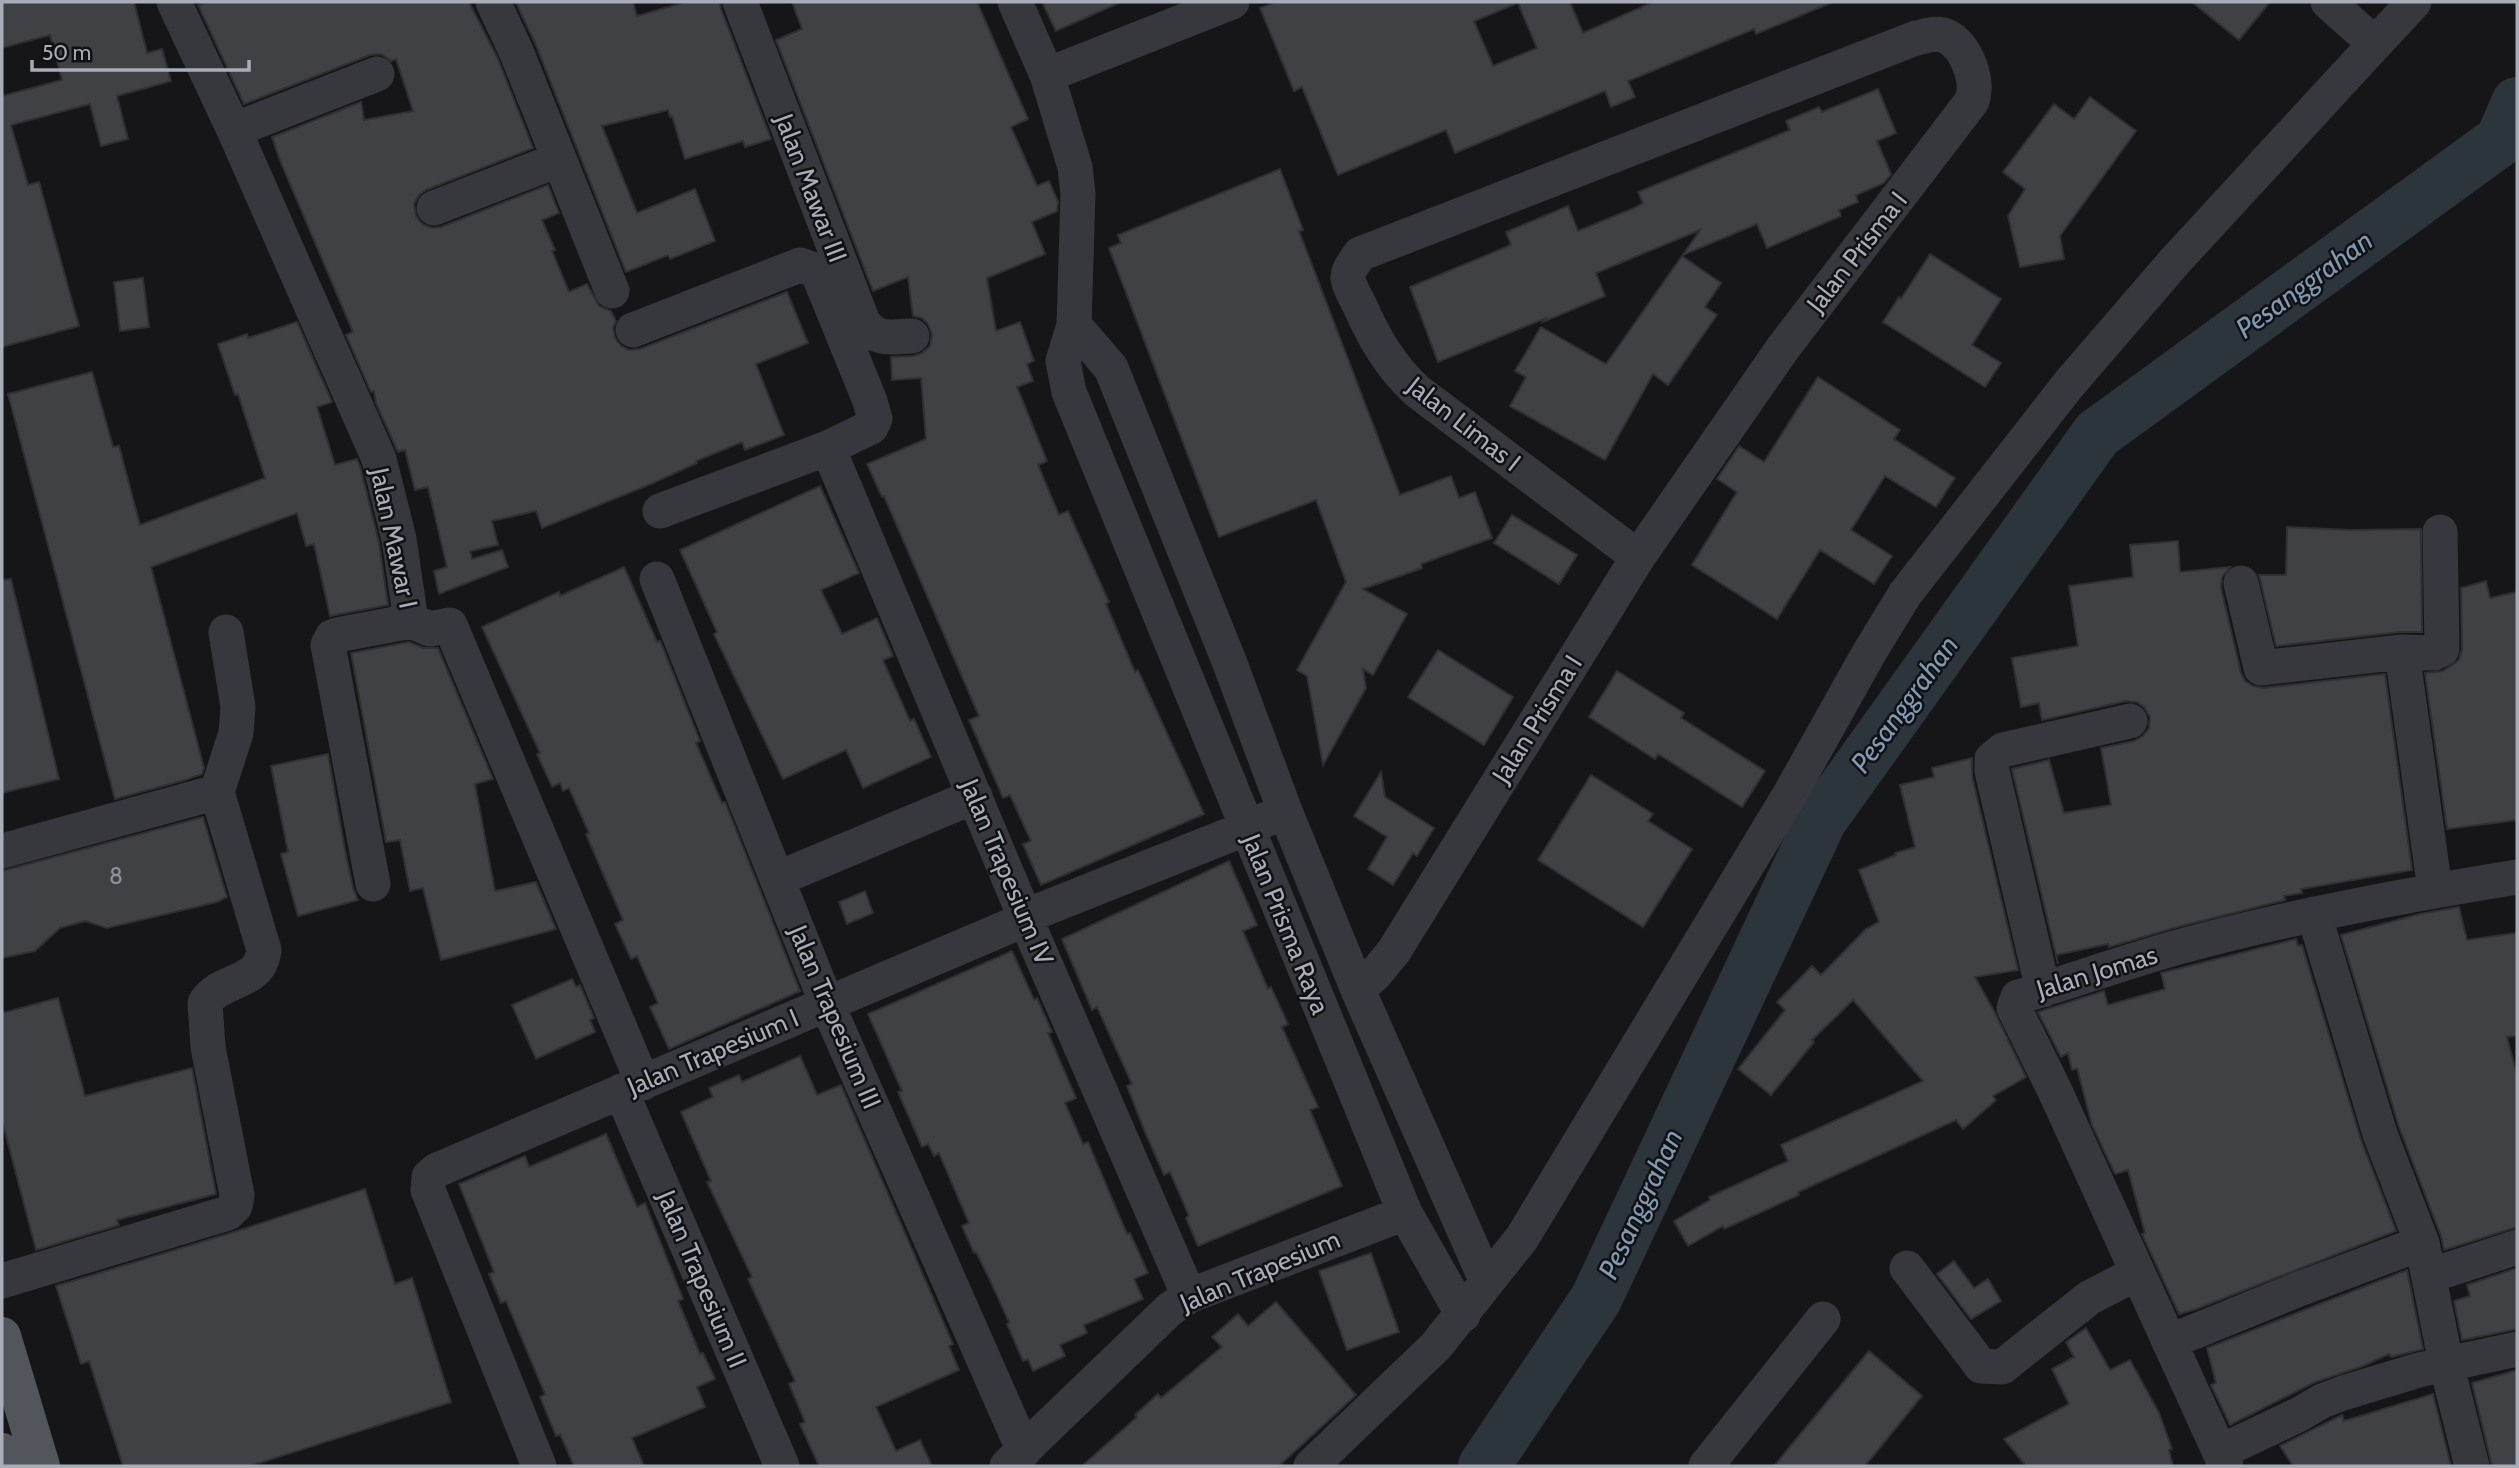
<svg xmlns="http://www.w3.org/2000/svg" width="2519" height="1468" font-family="Cabin,sans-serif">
	<rect width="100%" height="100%" fill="#161618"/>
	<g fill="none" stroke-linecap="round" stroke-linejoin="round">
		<path stroke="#2c353c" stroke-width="52" d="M 1484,1466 L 1596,1299 L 1821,820 L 2097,434 L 2501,140 L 2517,103"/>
	</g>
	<path fill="#404145" stroke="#303034" stroke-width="2" fill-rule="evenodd" d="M 2,2 L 134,2 L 147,53 L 162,49 L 171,81 L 117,96 L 128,139 L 101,146 L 90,104 L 11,125 L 28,185 L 39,182 L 79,326 L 2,347 L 2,96 L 62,80 L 50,35 L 2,48 Z
		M 208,2 L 469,2 L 498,59 L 533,148 L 426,190 L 419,195 L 414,204 L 416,216 L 422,224 L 432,228 L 441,227 L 548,185 L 559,213 L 542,220 L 555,250 L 552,251 L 569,292 L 587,284 L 599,306 L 611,311 L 616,321 L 613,328 L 615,338 L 621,346 L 629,350 L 640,349 L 787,292 L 808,343 L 756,364 L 784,435 L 745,450 L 742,442 L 696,461 L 697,463 L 651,484 L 542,528 L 536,511 L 492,521 L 498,545 L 470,551 L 472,559 L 502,550 L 508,567 L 439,594 L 434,571 L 447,567 L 428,487 L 415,490 L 405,450 L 398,452 L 376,403 L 374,391 L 371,392 L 346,335 L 353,332 L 279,158 L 272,137 L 361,102 L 364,120 L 413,111 L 396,59 L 391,61 L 381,54 L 370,55 L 244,104 L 198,5 Z
		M 520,2 L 633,2 L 637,16 L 686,2 L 720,2 L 721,9 L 771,139 L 745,147 L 743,141 L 685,159 L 672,116 L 670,117 L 668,110 L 602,126 L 637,213 L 695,189 L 715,241 L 670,259 L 668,255 L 626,272 L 535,43 L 516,3 Z
		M 792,2 L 977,2 L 1028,119 L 1011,127 L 1037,186 L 1049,181 L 1058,202 L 1057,211 L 1032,222 L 1045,254 L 987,278 L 996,331 L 1020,322 L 1034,361 L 1027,364 L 1033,381 L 1017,387 L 1047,461 L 1038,465 L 1059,515 L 1068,511 L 1109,602 L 1106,604 L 1135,672 L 1138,670 L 1204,814 L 1041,885 L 1023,844 L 1031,841 L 1010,795 L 1003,798 L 984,754 L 969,720 L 979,716 L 884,496 L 882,497 L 867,464 L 926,439 L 921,378 L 892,380 L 891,357 L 913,356 L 922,353 L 930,346 L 932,334 L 928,324 L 922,318 L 913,316 L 908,277 L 873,291 L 776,40 L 802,29 Z
		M 1042,2 L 1121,2 L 1056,31 Z
		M 1276,2 L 1570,2 L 1583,33 L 1653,2 L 1833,2 L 1756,34 L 1754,29 L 1628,81 L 1635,97 L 1611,107 L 1605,91 L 1455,153 L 1446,130 L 1338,175 L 1302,87 L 1294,91 L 1260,8 ZM 1518,3 L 1537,48 L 1493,66 L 1474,21 Z
		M 2192,2 L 2270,2 L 2239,40 Z
		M 1878,89 L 1896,133 L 1877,141 L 1891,174 L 1884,183 L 1856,195 L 1858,202 L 1839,210 L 1841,216 L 1767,248 L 1757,224 L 1683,255 L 1700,230 L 1596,273 L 1605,296 L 1543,322 L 1546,318 L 1438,362 L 1410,287 L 1511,245 L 1506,232 L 1568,206 L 1578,231 L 1634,208 L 1643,203 L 1638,192 L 1790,130 L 1786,121 L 1819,107 L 1822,112 Z
		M 2090,97 L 2136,131 L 2060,236 L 2064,259 L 2020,267 L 2008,216 L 2025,189 L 2003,172 L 2054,104 L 2074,119 Z
		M 1280,169 L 1303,230 L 1299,231 L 1400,495 L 1451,476 L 1459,498 L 1475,492 L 1492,538 L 1421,564 L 1422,568 L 1363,589 L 1407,614 L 1373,675 L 1363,669 L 1366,688 L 1323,765 L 1307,676 L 1297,670 L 1346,582 L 1316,500 L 1219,537 L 1109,248 L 1121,243 L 1118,235 Z
		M 1930,254 L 2001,299 L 1972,345 L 2001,363 L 1985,387 L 1883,322 L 1899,297 L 1901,299 Z
		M 1682,256 L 1721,283 L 1705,307 L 1717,315 L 1668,385 L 1653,374 L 1605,460 L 1510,406 L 1526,377 L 1515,371 L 1541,327 L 1606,364 Z
		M 143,278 L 149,327 L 120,331 L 114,282 Z
		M 297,322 L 332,402 L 317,407 L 335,465 L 357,459 L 360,466 L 379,543 L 388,605 L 330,616 L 314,544 L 306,546 L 297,513 L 151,567 L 204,768 L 202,774 L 185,780 L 115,799 L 8,394 L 92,372 L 113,447 L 119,446 L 140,525 L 265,478 L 238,394 L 235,395 L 218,344 L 247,334 L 248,338 Z
		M 1818,377 L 1900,430 L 1894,439 L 1955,478 L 1936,507 L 1885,476 L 1851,530 L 1892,556 L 1874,584 L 1820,550 L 1777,619 L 1692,565 L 1737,492 L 1717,479 L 1739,446 L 1764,462 Z
		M 820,486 L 859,573 L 821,590 L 842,634 L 877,618 L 893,656 L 883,660 L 910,721 L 914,719 L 931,757 L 863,788 L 846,750 L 783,779 L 714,634 L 717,632 L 680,550 Z
		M 1512,515 L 1577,555 L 1559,584 L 1494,543 Z
		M 2287,527 L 2350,530 L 2421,529 L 2422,632 L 2400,632 L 2276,646 L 2259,575 L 2286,575 Z
		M 2178,541 L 2180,572 L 2230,567 L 2222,577 L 2221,588 L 2241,673 L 2245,681 L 2253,686 L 2263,688 L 2385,674 L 2412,870 L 2301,889 L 2302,893 L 2284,896 L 2285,900 L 2177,927 L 2109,947 L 2108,944 L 2056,955 L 2058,964 L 2012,769 L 2049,760 L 2064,813 L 2111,805 L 2101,748 L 2134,741 L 2143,736 L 2149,728 L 2150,717 L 2144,707 L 2137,702 L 2126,701 L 2042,720 L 2039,703 L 2021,707 L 2012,658 L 2078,646 L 2069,586 L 2133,577 L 2130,545 Z
		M 624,567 L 657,642 L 660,641 L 663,648 L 700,741 L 696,743 L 722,803 L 725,802 L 800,991 L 669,1049 L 650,1007 L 658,1003 L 637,956 L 631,959 L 615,924 L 623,920 L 586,834 L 589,833 L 569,788 L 563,791 L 560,783 L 552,787 L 537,754 L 540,753 L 482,627 L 559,592 L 560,596 Z
		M 11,579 L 59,779 L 2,793 L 2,580 Z
		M 2486,581 L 2490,598 L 2517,592 L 2517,820 L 2447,829 L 2425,673 L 2443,671 L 2459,660 L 2462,649 L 2461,588 Z
		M 409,642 L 423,648 L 438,648 L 493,779 L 475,784 L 495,891 L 536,882 L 556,929 L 441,960 L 423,888 L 410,891 L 400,840 L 386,842 L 351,653 Z
		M 1438,650 L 1513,697 L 1484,745 L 1408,697 Z
		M 1617,671 L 1684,713 L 1681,718 L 1765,771 L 1742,807 L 1658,754 L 1655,759 L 1589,717 Z
		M 328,754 L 345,850 L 353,888 L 358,900 L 298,916 L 281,854 L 288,852 L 271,766 Z
		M 1972,758 L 1972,776 L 2018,970 L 1975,977 L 1994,1011 L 2026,1077 L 1993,1096 L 1996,1100 L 1963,1129 L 1956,1120 L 1798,1192 L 1799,1195 L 1724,1229 L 1723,1226 L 1688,1246 L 1674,1221 L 1710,1200 L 1709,1197 L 1788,1161 L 1781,1145 L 1923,1081 L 1853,1000 L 1812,1040 L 1814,1042 L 1771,1095 L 1738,1069 L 1785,1010 L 1777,1002 L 1812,966 L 1821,975 L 1866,929 L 1879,922 L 1859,870 L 1896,855 L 1895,853 L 1915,847 L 1900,785 L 1934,777 L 1932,768 Z
		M 1381,772 L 1385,797 L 1434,828 L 1417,856 L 1413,853 L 1393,885 L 1368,869 L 1387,837 L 1354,816 Z
		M 1591,775 L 1653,814 L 1648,821 L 1692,849 L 1643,927 L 1538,860 Z
		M 203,817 L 227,897 L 217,902 L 107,928 L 85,921 L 60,928 L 35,951 L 2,958 L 2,871 Z
		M 1229,861 L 1257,925 L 1243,931 L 1268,989 L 1271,987 L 1288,1024 L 1282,1027 L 1318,1107 L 1310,1110 L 1342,1186 L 1198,1246 L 1186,1218 L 1189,1216 L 1170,1172 L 1164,1175 L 1145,1132 L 1127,1086 L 1132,1084 L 1097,1007 L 1092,1010 L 1062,939 Z
		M 865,891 L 873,913 L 847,924 L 839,902 Z
		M 2459,907 L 2467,940 L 2517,933 L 2517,1036 L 2507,1037 L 2517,1075 L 2517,1227 L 2444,1250 L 2441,1236 L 2399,1127 L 2341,935 L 2420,914 Z
		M 2296,939 L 2298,946 L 2302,945 L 2361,1140 L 2396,1231 L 2196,1309 L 2179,1314 L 2142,1234 L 2145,1233 L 2128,1170 L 2115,1174 L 2092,1125 L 2077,1068 L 2072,1070 L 2068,1053 L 2061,1057 L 2038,1012 L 2104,991 L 2108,1005 L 2165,989 L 2161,973 Z
		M 1012,951 L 1034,1000 L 1037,998 L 1052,1032 L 1048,1033 L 1076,1098 L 1065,1103 L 1083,1144 L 1088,1142 L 1127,1234 L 1130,1233 L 1148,1273 L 1134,1279 L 1143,1299 L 1084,1325 L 1087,1333 L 1060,1345 L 1065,1356 L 1033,1371 L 1028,1359 L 1023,1361 L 1007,1324 L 1009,1322 L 989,1278 L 976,1252 L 974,1253 L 962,1226 L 969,1223 L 939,1153 L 934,1156 L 928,1144 L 922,1147 L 898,1092 L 902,1091 L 868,1014 Z
		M 572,979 L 576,987 L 580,985 L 594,1018 L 590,1020 L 595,1032 L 536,1059 L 512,1005 Z
		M 58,998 L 85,1096 L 192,1068 L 216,1194 L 117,1220 L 119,1225 L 36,1250 L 2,1120 L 2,1013 Z
		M 800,1056 L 817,1095 L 841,1085 L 953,1344 L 949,1346 L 959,1370 L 876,1407 L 896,1451 L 920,1440 L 932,1466 L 819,1466 L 800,1424 L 805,1422 L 789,1384 L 795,1381 L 748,1279 L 752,1277 L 707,1182 L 711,1181 L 681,1112 L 713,1097 L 709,1088 L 739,1075 L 742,1082 Z
		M 606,1134 L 637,1207 L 645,1203 L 683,1299 L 678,1301 L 700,1354 L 703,1353 L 715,1379 L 697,1387 L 705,1407 L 632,1438 L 644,1466 L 574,1466 L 560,1434 L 556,1436 L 540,1397 L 545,1394 L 506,1301 L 501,1303 L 489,1274 L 494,1272 L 459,1184 L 525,1156 L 529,1167 Z
		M 365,1189 L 395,1284 L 412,1278 L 451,1402 L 250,1466 L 123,1466 L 89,1361 L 81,1364 L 56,1286 L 234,1232 Z
		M 1371,1253 L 1399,1332 L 1347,1350 L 1319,1271 Z
		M 1954,1261 L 1974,1288 L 1988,1279 L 2001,1301 L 1971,1319 L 1937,1274 Z
		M 2517,1268 L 2517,1329 L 2462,1340 L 2454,1301 L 2470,1296 L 2467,1285 Z
		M 2407,1270 L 2423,1349 L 2391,1357 L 2389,1354 L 2363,1366 L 2315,1382 L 2230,1425 L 2211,1385 L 2216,1383 L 2207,1348 Z
		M 1276,1302 L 1356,1395 L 1279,1466 L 1082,1466 L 1137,1417 L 1135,1415 L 1158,1394 L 1161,1398 L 1222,1347 L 1212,1337 L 1238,1314 L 1248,1326 Z
		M 2086,1328 L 2110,1370 L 2130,1360 L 2159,1413 L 2172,1449 L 2169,1450 L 2173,1466 L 2026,1466 L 2004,1439 L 2069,1404 L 2052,1369 L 2074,1357 L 2066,1342 Z
		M 1869,1351 L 1922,1396 L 1865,1466 L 1774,1466 Z
		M 2517,1370 L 2517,1466 L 2492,1466 L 2472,1383 Z
		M 2433,1394 L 2451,1466 L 2293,1466 L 2280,1446 L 2342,1415 L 2344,1421 Z"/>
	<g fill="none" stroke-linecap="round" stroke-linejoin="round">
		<path stroke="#37383d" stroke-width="35" d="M 174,2 L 234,130 L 379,459 L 399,539 L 411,621
			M 493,2 L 516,51 L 612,291
			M 740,2 L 863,322 C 876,341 890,337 912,336
			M 1015,2 L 1047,75 L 1075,167 L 1078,194 L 1074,325 L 1063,361 L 1069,392 L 1405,1213 L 1463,1315
			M 2328,2 L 2375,44 L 2414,2
			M 1047,75 L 1232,2
			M 234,130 L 377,74
			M 434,208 L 558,160
			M 1074,325 L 1111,368 L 1229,661 L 1285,811 L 1358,990 L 1487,1282
			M 633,330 L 800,265 L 817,271 L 870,401 L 875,419 L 871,427 L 828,448 L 660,511
			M 828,448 L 1036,943 L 1189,1296
			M 657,579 L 827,1004 L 1024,1451
			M 2241,583 L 2261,668 L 2402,652
			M 411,621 L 430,629 L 450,625 L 643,1083
			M 217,792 L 236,733 L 238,707 L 226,632
			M 2,851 L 217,792 L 264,950 C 260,986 221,977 205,1003 L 208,1047 L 237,1195 L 235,1206 L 228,1213 L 2,1281
			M 777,879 L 975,796
			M 373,884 L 328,645 L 332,637 L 337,635 L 411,621
			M 2435,890 L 2402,652 L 2434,653 L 2442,649 L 2440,532
			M 2314,914 L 2380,1134 L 2422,1243 L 2446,1363 L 2472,1466
			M 1358,990 L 1376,973 L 1394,951 L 1638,557 L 1783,348 L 1972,101 C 1979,81 1967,48 1948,37 C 1938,31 1926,36 1916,38 L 1360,254 C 1355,262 1348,269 1348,278 C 1349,287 1355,296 1359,304 C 1374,338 1390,366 1417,391 L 1638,557
			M 2043,990 L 1992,771 L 1992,759 L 2003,750 L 2130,721
			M 621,1091 L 782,1466
			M 1907,1268 L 1981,1366 L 2002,1367 L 2089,1298 L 2137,1273
			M 2429,1276 L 2517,1247
			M 2169,1342 L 2299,1289 L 2422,1243
			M 2220,1452 L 2298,1415 L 2322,1401 L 2343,1393 L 2419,1370 L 2517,1349
			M 539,1466 L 428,1190 L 429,1177 L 437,1170 L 1010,926 L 1026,916 L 1247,828 L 1285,811
			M 1007,1466 L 1170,1309 L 1189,1296 L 1405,1213
			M 1311,1466 L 1436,1346 L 1522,1238 L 1790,794 L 1869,653 L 1905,594 L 2069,384 L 2175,261 L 2375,44
			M 1706,1466 L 1823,1319
			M 2226,1466 L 2054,1089 L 2014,1008 L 2018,997 C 2073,981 2127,961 2182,946 C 2292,916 2405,895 2517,877"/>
		<path stroke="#53555c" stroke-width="38" d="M 2,1336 L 41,1466
			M 2,1452 L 6,1466"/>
	</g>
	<g text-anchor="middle" stroke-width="5" stroke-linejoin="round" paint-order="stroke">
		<g font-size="23" fill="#8e929b">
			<text x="116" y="884">8</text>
		</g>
		<g font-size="26" fill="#a8adb8" stroke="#111113">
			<text transform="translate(811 188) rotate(69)" y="9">Jalan Mawar III</text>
			<text transform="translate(1857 252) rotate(-52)" y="9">Jalan Prisma I</text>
			<text transform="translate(1464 424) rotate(38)" y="9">Jalan Limas I</text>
			<text transform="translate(394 538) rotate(78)" y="9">Jalan Mawar I</text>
			<text transform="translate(1537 719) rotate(-58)" y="9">Jalan Prisma I</text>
			<text transform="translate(1007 872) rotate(67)" y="9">Jalan Trapesium IV</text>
			<text transform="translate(1286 924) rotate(68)" y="9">Jalan Prisma Raya</text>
			<text transform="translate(2097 972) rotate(-17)" y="9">Jalan Jomas</text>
			<text transform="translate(835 1017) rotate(67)" y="9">Jalan Trapesium III</text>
			<text transform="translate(713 1052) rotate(-23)" y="9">Jalan Trapesium I</text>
			<text transform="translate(1260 1271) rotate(-23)" y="9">Jalan Trapesium</text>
			<text transform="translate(702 1279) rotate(67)" y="9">Jalan Trapesium II</text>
		</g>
		<g font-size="28" font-style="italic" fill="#7f9bb3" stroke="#111113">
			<text transform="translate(2304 284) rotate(-36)" y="10">Pesanggrahan</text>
			<text transform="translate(1904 704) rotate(-54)" y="10">Pesanggrahan</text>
			<text transform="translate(1640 1204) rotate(-65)" y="10">Pesanggrahan</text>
		</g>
	</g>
	<rect width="2519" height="1468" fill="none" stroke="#a8adb8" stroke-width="7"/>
	<path d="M32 60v10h217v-10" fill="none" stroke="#a8adb8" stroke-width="3.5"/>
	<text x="42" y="60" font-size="21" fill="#a8adb8" stroke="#111113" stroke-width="5" paint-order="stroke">50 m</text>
</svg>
